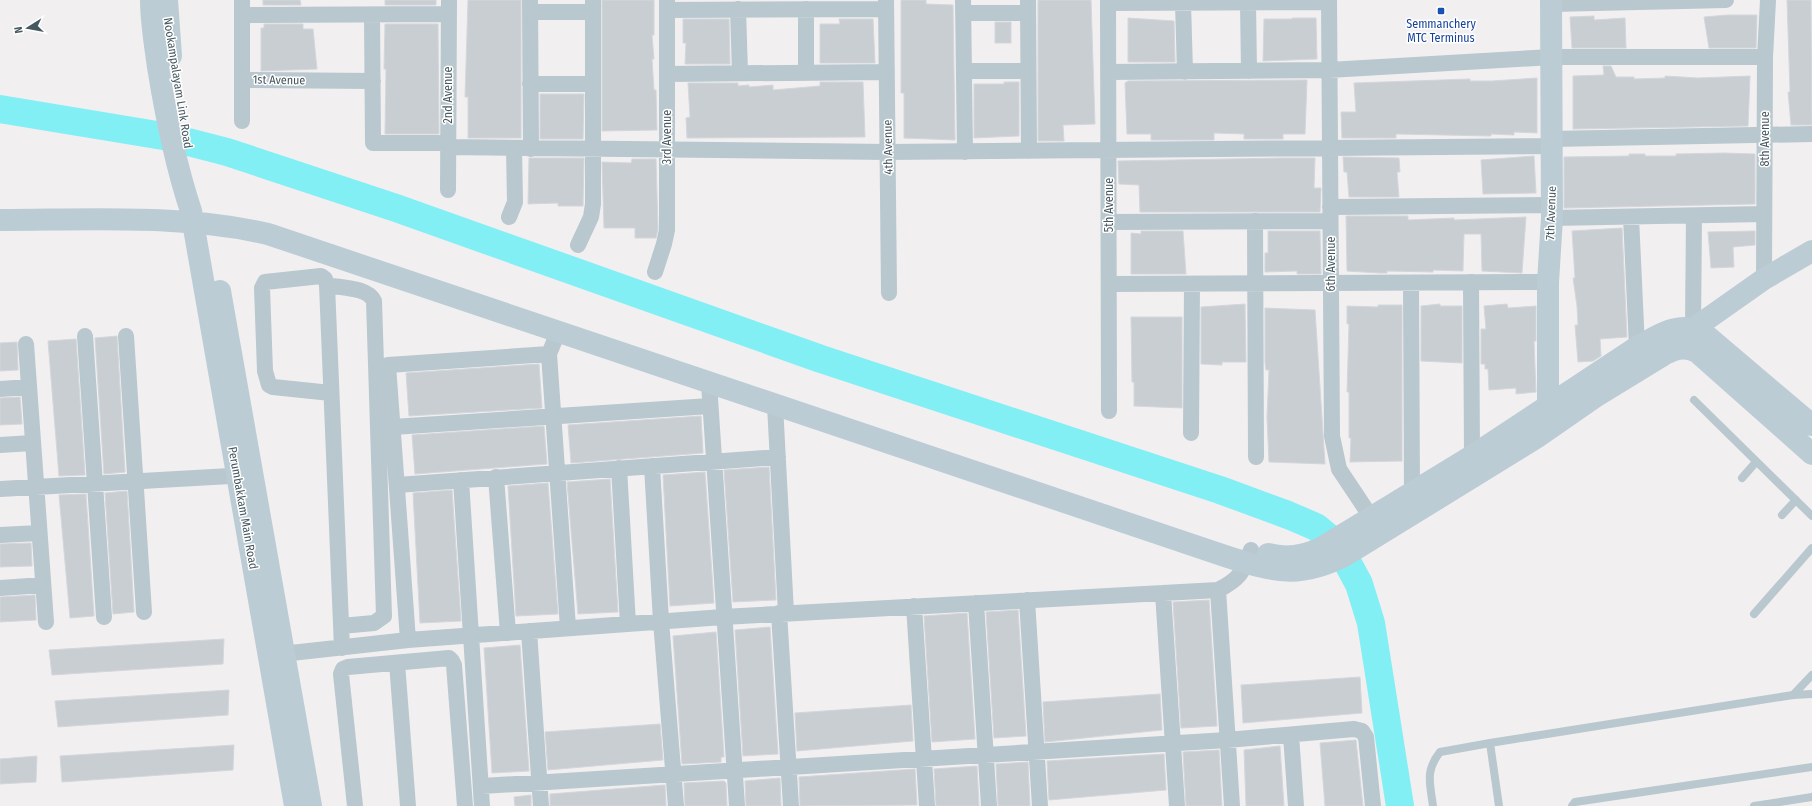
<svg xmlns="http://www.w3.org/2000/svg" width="1812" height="806" font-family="'Fira Sans Condensed',sans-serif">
	<rect width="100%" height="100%" fill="#f2eff0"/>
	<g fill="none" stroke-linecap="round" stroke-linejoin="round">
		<path stroke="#82eff5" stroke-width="28" d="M 0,109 L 169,137 L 227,152 L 396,208 L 821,359 L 1220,490 L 1288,515 L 1316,527 L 1338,545 L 1359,584 L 1371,623 L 1400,806"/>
	</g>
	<path fill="#c9ced3" stroke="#d3d7dc" d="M 263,0 L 300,0 L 301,5 L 263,5 Z
		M 385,0 L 436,0 L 436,5 L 385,5 Z
		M 468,0 L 521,0 L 521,138 L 468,138 L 468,97 L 465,97 Z
		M 602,0 L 654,0 L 654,35 L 652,35 L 654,59 L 652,59 L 654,90 L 656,90 L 657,130 L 602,131 Z
		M 901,0 L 926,0 L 926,4 L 953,5 L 955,140 L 904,138 L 904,93 L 901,93 Z
		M 1038,0 L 1091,0 L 1095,124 L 1063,125 L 1064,141 L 1038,141 Z
		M 1787,0 L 1811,0 L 1812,125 L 1791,125 L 1788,92 L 1790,92 Z
		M 1727,15 L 1757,15 L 1756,48 L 1709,48 L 1704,17 Z
		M 1594,16 L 1594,20 L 1625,18 L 1626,48 L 1572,48 L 1570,17 Z
		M 1128,18 L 1174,21 L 1175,62 L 1128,62 Z
		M 1292,18 L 1316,18 L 1317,59 L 1263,61 L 1264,19 L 1292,19 Z
		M 683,19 L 729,19 L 730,64 L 685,64 L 686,43 L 683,43 Z
		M 839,19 L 873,19 L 875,63 L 820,63 L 820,24 L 840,24 Z
		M 995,22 L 1011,22 L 1011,43 L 995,43 Z
		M 264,24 L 303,24 L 303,29 L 313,29 L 317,69 L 261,71 L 261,28 L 264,28 Z
		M 385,24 L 438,24 L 439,134 L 385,134 L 386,69 L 384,69 Z
		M 1603,66 L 1611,66 L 1616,77 L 1634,77 L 1634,79 L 1665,78 L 1665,76 L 1698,78 L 1750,76 L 1748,126 L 1573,129 L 1573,76 L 1604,75 Z
		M 1537,78 L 1537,133 L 1514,132 L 1514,135 L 1491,134 L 1491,136 L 1396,134 L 1396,138 L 1342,138 L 1341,112 L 1356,112 L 1354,83 L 1470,79 L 1470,81 L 1492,81 Z
		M 1307,80 L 1305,134 L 1283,134 L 1283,139 L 1244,139 L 1244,134 L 1214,133 L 1214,140 L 1151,140 L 1151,134 L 1127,134 L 1125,83 L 1128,81 Z
		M 820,82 L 863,82 L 865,137 L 687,138 L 686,118 L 690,117 L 688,83 L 738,83 L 738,86 L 749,85 L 749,87 L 773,85 L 773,90 L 820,86 Z
		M 1004,82 L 1019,82 L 1019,136 L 974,138 L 974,84 L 1004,84 Z
		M 540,94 L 584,94 L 583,139 L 540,139 Z
		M 1724,153 L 1755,154 L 1755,204 L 1564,208 L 1564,157 L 1629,156 L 1629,154 L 1645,154 L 1645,156 L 1676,156 L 1676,154 Z
		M 1534,156 L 1536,193 L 1483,194 L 1481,160 Z
		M 1343,157 L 1399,158 L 1400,172 L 1397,172 L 1399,197 L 1349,197 L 1347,172 L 1344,172 Z
		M 529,158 L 584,158 L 583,206 L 558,206 L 558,203 L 528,204 Z
		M 1282,158 L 1315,158 L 1314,188 L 1321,188 L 1320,212 L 1140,212 L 1139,185 L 1119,184 L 1118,161 Z
		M 632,159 L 656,159 L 658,229 L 656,238 L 635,238 L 635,228 L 604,228 L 602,162 L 631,163 Z
		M 1346,216 L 1408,216 L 1408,220 L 1454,218 L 1454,220 L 1526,217 L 1522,273 L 1482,271 L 1481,234 L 1464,234 L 1463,271 L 1433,270 L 1433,272 L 1387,271 L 1387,273 L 1379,273 L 1347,271 Z
		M 1622,228 L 1627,337 L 1600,339 L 1601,356 L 1593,361 L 1578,362 L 1575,325 L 1578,325 L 1577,306 L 1573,278 L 1575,278 L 1572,231 Z
		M 1141,231 L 1183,231 L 1186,274 L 1131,274 L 1131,233 L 1141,234 Z
		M 1268,231 L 1320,231 L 1321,274 L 1297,274 L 1297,271 L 1265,272 L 1265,253 L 1268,253 Z
		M 1755,231 L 1755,245 L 1733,247 L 1734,267 L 1711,268 L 1708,232 Z
		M 1245,304 L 1246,362 L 1222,362 L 1222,365 L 1201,364 L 1201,307 Z
		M 1440,304 L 1440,306 L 1462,306 L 1462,363 L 1421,361 L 1421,306 Z
		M 1507,304 L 1508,308 L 1536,306 L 1536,341 L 1534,341 L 1536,392 L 1516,394 L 1516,388 L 1489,390 L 1488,369 L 1485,369 L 1485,364 L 1481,364 L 1481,329 L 1486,329 L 1484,306 Z
		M 1378,305 L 1402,305 L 1402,461 L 1350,462 L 1351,438 L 1349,438 L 1349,392 L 1347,392 L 1349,324 L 1347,324 L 1347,306 L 1378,307 Z
		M 1265,308 L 1315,310 L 1325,464 L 1269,462 L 1267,417 L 1269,370 L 1266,370 L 1265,362 Z
		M 1131,317 L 1182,317 L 1182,408 L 1134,406 L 1134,382 L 1132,382 Z
		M 117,336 L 125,472 L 104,474 L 95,338 Z
		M 76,339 L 85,475 L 59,476 L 48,341 Z
		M 17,342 L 18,370 L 0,371 L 0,343 Z
		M 539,364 L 542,408 L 409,416 L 406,373 Z
		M 20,397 L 22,424 L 0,425 L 0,398 Z
		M 701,416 L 703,453 L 571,463 L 568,425 Z
		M 544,426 L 547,464 L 415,474 L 412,435 Z
		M 769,467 L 776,600 L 733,602 L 724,470 Z
		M 705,472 L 714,603 L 670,606 L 663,475 Z
		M 610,479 L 618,612 L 578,614 L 567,482 Z
		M 548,483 L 558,614 L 516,616 L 508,486 Z
		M 452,490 L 461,621 L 420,623 L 413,493 Z
		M 127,491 L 134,612 L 113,614 L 105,493 Z
		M 86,494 L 94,616 L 70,618 L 59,495 Z
		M 31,543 L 32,566 L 0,567 L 0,544 Z
		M 35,595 L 36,620 L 0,622 L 0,597 Z
		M 1209,600 L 1217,726 L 1181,728 L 1173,602 Z
		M 1018,610 L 1026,736 L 994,738 L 986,612 Z
		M 967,613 L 975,739 L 932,742 L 924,616 Z
		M 770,627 L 778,754 L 743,756 L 735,630 Z
		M 716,632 L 724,757 L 721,757 L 721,762 L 682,764 L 673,636 Z
		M 224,639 L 223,664 L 52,675 L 49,650 Z
		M 520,645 L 529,771 L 492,773 L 484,648 Z
		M 1360,677 L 1362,713 L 1243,723 L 1241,685 Z
		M 229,690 L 228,715 L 58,727 L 55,701 Z
		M 1160,694 L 1162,730 L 1045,742 L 1043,702 Z
		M 911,705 L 913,741 L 797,751 L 795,713 Z
		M 660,724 L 663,760 L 548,770 L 545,732 Z
		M 1356,740 L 1363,806 L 1325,806 L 1320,743 Z
		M 234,745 L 233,770 L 62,782 L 60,756 Z
		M 1280,746 L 1284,806 L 1246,806 L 1244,750 Z
		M 1219,750 L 1222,806 L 1186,806 L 1183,752 Z
		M 1164,754 L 1166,790 L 1049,800 L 1047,761 Z
		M 37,756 L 36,782 L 0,784 L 0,759 Z
		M 1028,762 L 1030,806 L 998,806 L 996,764 Z
		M 977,766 L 979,806 L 936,806 L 934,769 Z
		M 915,769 L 917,805 L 800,806 L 799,777 Z
		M 780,778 L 781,806 L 746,806 L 745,781 Z
		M 724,781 L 726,783 L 727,806 L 685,806 L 684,783 Z
		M 665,785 L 666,806 L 550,806 L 550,794 Z
		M 531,795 L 531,806 L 515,806 L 514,797 Z"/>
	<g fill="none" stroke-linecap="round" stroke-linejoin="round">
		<path stroke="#b9c7ce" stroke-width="8" d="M 1694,400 L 1812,516
			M 1742,478 L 1756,462
			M 1782,515 L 1796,500
			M 1754,614 L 1812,548
			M 1793,695 L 1812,675
			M 1433,806 C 1430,783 1425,771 1440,752 L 1490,743
			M 1499,806 L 1490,743 L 1793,695 L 1812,694
			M 1572,806 L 1575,802 L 1812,767
			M 1754,806 L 1812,797"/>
		<path stroke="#b9c7ce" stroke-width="16" d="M 242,0 L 242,80 L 373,81
			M 530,0 L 531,149
			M 886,0 L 889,293
			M 963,0 L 965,152
			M 1028,0 L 1029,151
			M 1108,0 L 1109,411
			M 1329,0 L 1332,436 L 1339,469 L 1371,517
			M 1248,2 L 1249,71
			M 1108,3 L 1329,2
			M 1183,3 L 1185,72
			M 1551,4 L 1726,0
			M 738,9 L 740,73
			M 806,9 L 806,73
			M 667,10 L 886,9
			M 530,12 L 593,12
			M 964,13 L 1028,13
			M 242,15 L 449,14
			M 372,15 L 373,143 L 448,143
			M 964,71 L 1028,71
			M 1108,72 L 1329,70 L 1552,57 L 1765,57
			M 667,74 L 887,72
			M 530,84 L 593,84
			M 242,121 L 242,80
			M 1551,139 L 1812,134
			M 448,147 L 888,152 L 1552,146
			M 448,190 L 449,0
			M 1330,207 L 1552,205
			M 509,217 L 515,202 L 514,148
			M 1631,217 L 1637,347
			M 1552,218 L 1764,214
			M 1255,221 L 1256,457
			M 1109,222 L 1330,221
			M 578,245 L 591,217 L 593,204 L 593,0
			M 655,272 L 664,244 L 667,230 L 667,0
			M 1764,279 L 1765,57 L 1768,0
			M 1471,282 L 1472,456
			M 1411,283 L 1412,492
			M 1110,284 L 1548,282
			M 327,285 C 341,288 367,287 374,301 L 384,616 L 374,623 L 341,626
			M 1693,329 L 1694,216
			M 558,332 L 549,354 L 568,628
			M 85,336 L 104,617
			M 126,336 L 144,612
			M 26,344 L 46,622
			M 709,383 L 737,806
			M 0,389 L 29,387
			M 331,393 L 273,387 L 269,385 L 265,371 L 262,288 L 265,282 L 321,276 L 325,279 L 327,285 L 342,648
			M 775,405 L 786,613
			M 393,427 L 710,406
			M 1191,433 L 1192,284
			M 0,445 L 32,443
			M 652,466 L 661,621 L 676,806
			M 619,468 L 628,624
			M 496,477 L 508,633
			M 461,480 L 482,806
			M 397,485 L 778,457
			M 0,489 L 248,475
			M 0,535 L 39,533
			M 0,588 L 43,585
			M 1218,590 L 1232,806
			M 1163,593 L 1177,806
			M 1027,600 L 1040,806
			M 976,603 L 989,806
			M 914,606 L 927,806
			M 779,613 L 791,806
			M 529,631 L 541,806
			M 408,640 L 388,365 L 549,354
			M 273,655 L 408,640 L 723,617 L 1218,590 C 1240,579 1243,572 1251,550
			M 397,663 L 408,806
			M 1291,735 L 1296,806
			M 482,786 L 1227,740 L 1354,729 L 1362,731 L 1366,737 L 1373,806
			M 355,806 L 341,674 L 343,669 L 348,667 L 449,658 L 452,661 L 454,665 L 465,806"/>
		<path stroke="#bbccd5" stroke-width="22" d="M 151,0 C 151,22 155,45 158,67 C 166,117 175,163 191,211 L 295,806
			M 167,0 L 171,56
			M 1551,0 L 1552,218 L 1548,282 L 1548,406 L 1553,415
			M 0,220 C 89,220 181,214 268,234 L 1228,557 C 1275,572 1300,579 1346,555 L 1536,438 L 1598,395 L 1665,354 C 1677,348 1685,346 1697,352 L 1812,454
			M 220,291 L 311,806
			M 1690,341 L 1693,329 L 1764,279 L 1812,251
			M 1268,554 C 1287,559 1303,556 1321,548 L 1472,456 L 1637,347 C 1654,338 1673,324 1693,329 C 1698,330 1703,334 1707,336 L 1812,425"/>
	</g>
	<rect fill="#1a4fb4" stroke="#fff" stroke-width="1.5" x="1437" y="7" width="8" height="8" rx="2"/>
	<g text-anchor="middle" stroke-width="3" stroke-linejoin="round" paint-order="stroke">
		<g font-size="12" fill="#164399" stroke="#fff">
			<text x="1441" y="28">Semmanchery<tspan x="1441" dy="14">MTC Terminus</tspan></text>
		</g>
		<g font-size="12" fill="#45575f" stroke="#fff">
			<text transform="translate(279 80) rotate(1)" y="4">1st Avenue</text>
			<text transform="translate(178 83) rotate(81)" y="4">Nookampalayam Link Road</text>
			<text transform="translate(448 95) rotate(-90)" y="4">2nd Avenue</text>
			<text transform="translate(667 137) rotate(-90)" y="4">3rd Avenue</text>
			<text transform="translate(1765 139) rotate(-90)" y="4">8th Avenue</text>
			<text transform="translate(888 147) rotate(-91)" y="4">4th Avenue</text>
			<text transform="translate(1109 205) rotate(-90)" y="4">5th Avenue</text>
			<text transform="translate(1551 213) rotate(-88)" y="4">7th Avenue</text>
			<text transform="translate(1331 264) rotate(-90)" y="4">6th Avenue</text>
			<text transform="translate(243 508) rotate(80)" y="4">Perumbakkam Main Road</text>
		</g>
	</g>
	<g transform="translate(28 28) rotate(259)" stroke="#ffffff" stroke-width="3" paint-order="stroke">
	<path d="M0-3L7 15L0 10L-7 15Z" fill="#45575f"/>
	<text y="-6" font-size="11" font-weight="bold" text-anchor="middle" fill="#45575f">N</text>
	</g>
</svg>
